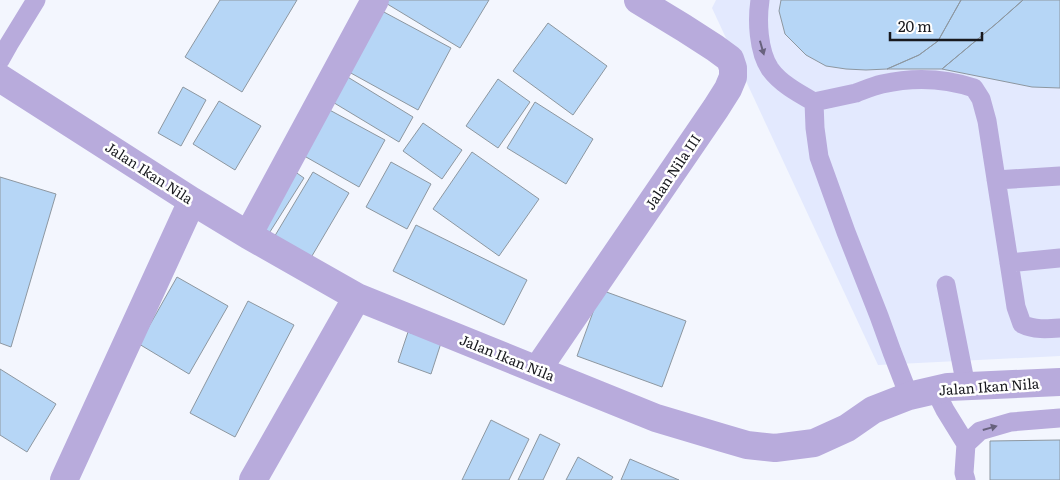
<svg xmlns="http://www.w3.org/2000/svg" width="1060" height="480" font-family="Literata,serif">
	<rect width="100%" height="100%" fill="#f3f6fe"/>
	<path fill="#e3e9fe" d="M 716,0 L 1060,0 L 1060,356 L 878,365 L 712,8 Z"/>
	<path fill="#b6d6f6" stroke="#8d97a0" d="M 220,0 L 297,0 L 242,92 L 185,57 Z
		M 385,0 L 489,0 L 460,48 L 384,2 Z
		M 781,0 L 961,0 L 938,41 L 919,55 L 887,69 L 866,70 L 846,69 L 826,66 L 806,55 L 785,34 L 779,11 Z
		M 961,0 L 1023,0 L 997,23 L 942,69 L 887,69 L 919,55 L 938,41 Z
		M 1023,0 L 1060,0 L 1060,88 L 1032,87 L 942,69 L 997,23 Z
		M 382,11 L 451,48 L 418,110 L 349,72 Z
		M 548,23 L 607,66 L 573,115 L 513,71 Z
		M 346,76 L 413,117 L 399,142 L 331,101 Z
		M 498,79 L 530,102 L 498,148 L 466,126 Z
		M 183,87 L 206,100 L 181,146 L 158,133 Z
		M 219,101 L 261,126 L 235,170 L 193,144 Z
		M 535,102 L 593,139 L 566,184 L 507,148 Z
		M 324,107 L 385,140 L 359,187 L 299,153 Z
		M 423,123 L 462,150 L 442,179 L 403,151 Z
		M 472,152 L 539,199 L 499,256 L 433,209 Z
		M 391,162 L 431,184 L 407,229 L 366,207 Z
		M 291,169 L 304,178 L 268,235 L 255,226 Z
		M 313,172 L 349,193 L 309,261 L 273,239 Z
		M 0,177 L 56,194 L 11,347 L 0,343 Z
		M 416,225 L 527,280 L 504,325 L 393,271 Z
		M 177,277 L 228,306 L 189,374 L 139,344 Z
		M 601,290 L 686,321 L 662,387 L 577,356 Z
		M 248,301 L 294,325 L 235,437 L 190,413 Z
		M 408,332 L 441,343 L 431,374 L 398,362 Z
		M 0,369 L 56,404 L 27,452 L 0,435 Z
		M 491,420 L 529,439 L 509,480 L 462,480 Z
		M 540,434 L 560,444 L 543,480 L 518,480 Z
		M 1060,440 L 1060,480 L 990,480 L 990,441 Z
		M 578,457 L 613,477 L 611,480 L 566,480 Z
		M 630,459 L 679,480 L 621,480 Z"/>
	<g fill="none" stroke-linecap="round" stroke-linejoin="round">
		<path stroke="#b8abdc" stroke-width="19" d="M 760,0 C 757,20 758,51 770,69 C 781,84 798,93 814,102 C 828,99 842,96 856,93 C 864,90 873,86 882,84 C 913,77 944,78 974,88 L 981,99 L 987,121 L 1016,307 L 1022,324 C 1034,330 1047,329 1060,328
			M 0,60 L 9,44 L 36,0
			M 814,102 L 815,128 L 819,157 L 846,232 L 879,316 L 892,352 L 909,396
			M 996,180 L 1060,176
			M 1009,263 L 1060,258
			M 946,285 L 966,386
			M 935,390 L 945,410 L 966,444
			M 966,480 L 964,473 L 966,444 L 980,431 L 1011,422 L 1060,418"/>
		<path stroke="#b8abdc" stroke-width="28" d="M 0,78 L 192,201 L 248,235 L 357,297 L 656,418 L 723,438 L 747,445 L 775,448 L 814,443 L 847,428 L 873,410 L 909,396 L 948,387 L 1060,382
			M 248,235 L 375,0
			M 537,370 L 716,108 L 728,89 L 733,77 L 733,68 L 730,59 L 715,48 L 684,28 L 638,0
			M 64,480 L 192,201
			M 253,480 L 357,297"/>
	</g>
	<defs><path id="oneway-solid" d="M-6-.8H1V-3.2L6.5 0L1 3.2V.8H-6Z" transform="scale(1.25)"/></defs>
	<g fill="#68627d">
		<use href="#oneway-solid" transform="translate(762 48) rotate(74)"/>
		<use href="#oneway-solid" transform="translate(990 428) rotate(-16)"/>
	</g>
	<g text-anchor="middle" stroke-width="5" stroke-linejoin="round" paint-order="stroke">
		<g font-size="14" fill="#18191e" stroke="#fff">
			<text transform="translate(673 172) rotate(-56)" y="5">Jalan Nila III</text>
			<text transform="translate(149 173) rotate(33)" y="5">Jalan Ikan Nila</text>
			<text transform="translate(507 358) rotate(22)" y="5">Jalan Ikan Nila</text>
			<text transform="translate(989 387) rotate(-4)" y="5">Jalan Ikan Nila</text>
		</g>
	</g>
	<path d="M890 32v8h92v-8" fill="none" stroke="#18191e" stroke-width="2.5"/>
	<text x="898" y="32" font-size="15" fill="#18191e" stroke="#ffffff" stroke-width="4" paint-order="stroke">20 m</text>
</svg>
